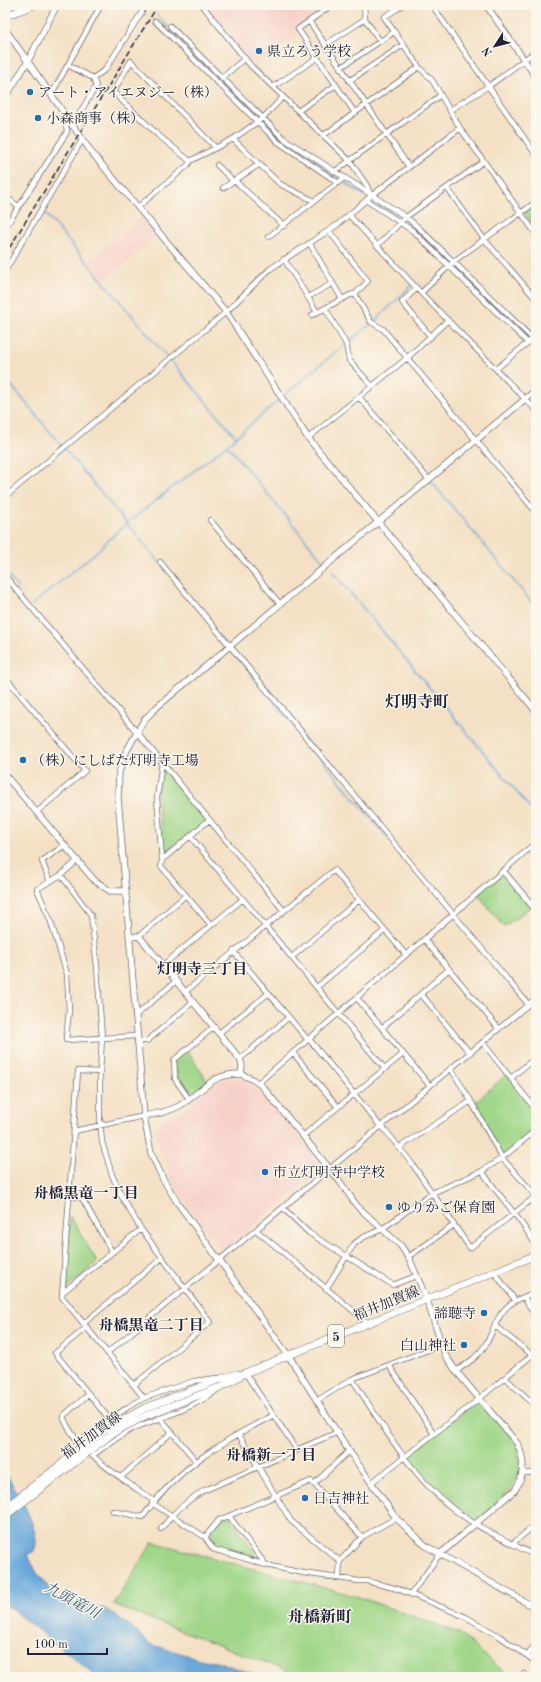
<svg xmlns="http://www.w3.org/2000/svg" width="541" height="1682" font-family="'Old Standard TT','Noto Serif JP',serif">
	<rect width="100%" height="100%" fill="#fbf7ec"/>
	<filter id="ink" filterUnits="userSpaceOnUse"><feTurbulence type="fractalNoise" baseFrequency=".025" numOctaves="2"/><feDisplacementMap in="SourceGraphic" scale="8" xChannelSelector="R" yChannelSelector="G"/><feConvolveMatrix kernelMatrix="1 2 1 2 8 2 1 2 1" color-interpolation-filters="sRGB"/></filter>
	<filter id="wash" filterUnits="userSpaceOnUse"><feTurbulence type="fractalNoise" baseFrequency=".012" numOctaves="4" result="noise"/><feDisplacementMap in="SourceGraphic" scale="16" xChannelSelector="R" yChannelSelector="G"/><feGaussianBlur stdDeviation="0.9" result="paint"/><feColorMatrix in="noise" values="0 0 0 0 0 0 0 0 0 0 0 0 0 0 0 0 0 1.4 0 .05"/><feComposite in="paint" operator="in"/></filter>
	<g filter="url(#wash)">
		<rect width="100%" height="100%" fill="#f4e1c5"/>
		<path fill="#f7d1c8" d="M 205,5 L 330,5 L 295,30 L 298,36 L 255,67 Z
			M 144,215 L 160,233 L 104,283 L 87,263 Z
			M 225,1079 L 245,1080 L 257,1088 L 323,1165 L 323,1168 L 223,1251 L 220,1250 L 174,1186 L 154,1130 L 158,1120 L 168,1117 L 184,1110 L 190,1106 L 212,1084 Z"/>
		<path fill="#9fd687" stroke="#607c61" d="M 536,203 L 536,229 L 524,212 Z
			M 162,767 L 207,822 L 164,858 L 157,798 Z
			M 503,871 L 532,906 L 504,927 L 477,893 Z
			M 188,1051 L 209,1084 L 191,1094 L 178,1078 L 174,1060 Z
			M 507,1074 L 536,1110 L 536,1130 L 503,1157 L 473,1104 Z
			M 70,1216 L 97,1262 L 65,1290 Z
			M 478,1400 L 517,1443 L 520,1471 L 510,1490 L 476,1524 L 448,1504 L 405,1457 Z
			M 229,1516 L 263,1564 L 213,1548 L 205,1537 L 219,1520 Z
			M 153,1542 L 359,1597 L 459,1633 L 510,1677 L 303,1677 L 113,1605 Z"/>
		<path fill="#67a8da" stroke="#44658a" d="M 5,1472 C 14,1487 46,1536 33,1552 L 27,1554 L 37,1573 L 54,1594 L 64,1600 L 74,1604 L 84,1604 L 103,1608 L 115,1615 L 135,1630 L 149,1644 L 203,1660 L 216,1661 L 262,1677 L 98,1677 L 5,1604 Z"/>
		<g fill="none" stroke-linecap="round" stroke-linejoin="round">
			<path stroke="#67a8da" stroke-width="1.5" d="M 145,5 L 148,8
				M 157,15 L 169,28
				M 192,51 L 258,117
				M 263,122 L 281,140 L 338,177
				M 344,182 L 364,195
				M 371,200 L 400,218
				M 44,212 L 168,358
				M 405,222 L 449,262
				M 453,266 L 529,339
				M 374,322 L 411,286
				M 347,343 L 371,324
				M 533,344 L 536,346
				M 171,361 L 236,437
				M 5,378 L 159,562
				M 283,396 L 344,345
				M 227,445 L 324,562
				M 430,480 L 506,571
				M 332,571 L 536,815
				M 5,572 L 19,589
				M 507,573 L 536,607
				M 32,605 L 95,553 L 127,523 L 227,445 L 280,399
				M 218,635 L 227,646
				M 230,649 L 389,840"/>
		</g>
	</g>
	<g filter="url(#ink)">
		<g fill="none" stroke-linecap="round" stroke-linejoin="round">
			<g stroke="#6c656b" stroke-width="6">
				<path id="minor" d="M 202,5 L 251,66 L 350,161 L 367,186 L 371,196
					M 332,5 L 298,29 L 355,113
					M 364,5 L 365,19 L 380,41
					M 403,5 L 384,17 L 419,67 L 432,80 L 460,128 L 536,234
					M 432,5 L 536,155
					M 155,21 L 278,142 L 337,182
					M 309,21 L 409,167
					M 170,26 L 283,138 L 406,217 L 419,228 L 533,339
					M 325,45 L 365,19
					M 68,65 L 93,78 L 105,70 L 142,12 L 138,5
					M 340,68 L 394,32
					M 222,78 L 245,58
					M 349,81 L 403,45
					M 273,87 L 317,58
					M 51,95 L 101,5
					M 450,110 L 489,86 L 536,51
					M 298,111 L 336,85
					M 72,126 L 96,86 L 93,78
					M 324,135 L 419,67
					M 233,139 L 280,184 L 314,201
					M 216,148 L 131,61 L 113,92 L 158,135 L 190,161 L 233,139 L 263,118 L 283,97
					M 217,165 L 234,182
					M 334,172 L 441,95
					M 235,181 L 284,226
					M 223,188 L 260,164
					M 447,188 L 484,239 L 536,299
					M 5,196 L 19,207
					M 366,200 L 413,231 L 528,343
					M 138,207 L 188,165 L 190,161
					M 349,215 L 421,293 L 536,410
					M 5,228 L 67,132 L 65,116
					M 268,237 L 344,178
					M 310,244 L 342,299
					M 377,246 L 406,217 L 484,161
					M 284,259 L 317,312
					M 5,271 L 82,140
					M 417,288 L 402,302 L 431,337
					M 421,293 L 454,261 L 536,202
					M 355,294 L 371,322 L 383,329 L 536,512
					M 308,297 L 333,283
					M 325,308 L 346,344 L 349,360 L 372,386
					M 312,315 L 350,295 L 355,294 L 368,281 L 329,231
					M 496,369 L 536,336
					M 359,397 L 429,480
					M 308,438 L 407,358 L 448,320
					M 5,497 L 226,312 L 270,269 L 337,225 L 371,196 L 460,128
					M 210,520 L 280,604
					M 160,562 L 528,1004
					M 5,576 L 162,762 L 284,911
					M 5,677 L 85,771 L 38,811
					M 162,762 L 157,798 L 162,860 L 161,866 L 211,925
					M 190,836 L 385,1069
					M 78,860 L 61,875 L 37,889 L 50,919 L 67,974 L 69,1010 L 66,1040 L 137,1036
					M 162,860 L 209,820
					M 61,875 L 91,915 L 97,966 L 102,1038 L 100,1072 L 100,1120 L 102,1142 L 112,1175 L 124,1201 L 141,1229 L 210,1322 L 134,1385
					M 50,882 L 42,861 L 65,845
					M 139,936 L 186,895
					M 424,939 L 499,1029
					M 233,951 L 308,1040
					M 292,957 L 359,900
					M 163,965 L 243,899
					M 317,987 L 385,930
					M 185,992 L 334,870 L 406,955
					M 421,994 L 470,1053
					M 357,998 L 430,1086
					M 135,1016 L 176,981
					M 382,1028 L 449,969
					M 219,1033 L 269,993
					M 309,1039 L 381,1127
					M 137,1041 L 147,1041 L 193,1002
					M 483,1043 L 536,1110
					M 293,1053 L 338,1107
					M 240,1059 L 289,1017
					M 451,1069 L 471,1101 L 502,1158 L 536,1196
					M 100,1072 L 78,1071 L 62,1297 L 144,1398
					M 511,1078 L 536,1057
					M 258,1083 L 532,846 L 536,850
					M 189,1099 L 175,1079 L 174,1060 L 214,1027
					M 382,1126 L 413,1165 L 470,1248 L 536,1196
					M 74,1131 L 144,1116
					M 304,1135 L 403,1054
					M 400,1147 L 471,1101
					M 482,1171 C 499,1197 522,1219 536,1246
					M 69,1196 L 82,1198 L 112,1252
					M 283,1208 L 309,1233 L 393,1285 L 416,1276
					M 256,1230 L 368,1323
					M 408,1257 L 454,1225
					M 494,1272 L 515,1300
					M 326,1289 L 354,1244 L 362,1238 L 382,1229 L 432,1193 L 482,1171 L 502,1158 L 536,1130
					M 63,1292 L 141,1229
					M 524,1297 L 536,1317
					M 84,1323 L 162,1258
					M 495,1326 L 536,1358
					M 87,1327 L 55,1353 L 110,1420
					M 107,1353 L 536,998
					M 389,1365 L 434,1434
					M 456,1371 C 467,1364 479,1356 486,1344 C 493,1332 497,1315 508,1306 C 516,1299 526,1296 536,1292
					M 245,1373 L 297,1450
					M 505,1378 L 536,1406
					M 352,1379 C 381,1422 407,1470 446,1503 C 472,1526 506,1540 536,1556
					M 89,1394 L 63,1416 C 74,1450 126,1481 154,1501
					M 318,1400 L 352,1379 L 441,1345
					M 161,1419 L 196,1461
					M 239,1435 L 291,1521 L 340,1561
					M 79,1442 L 128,1407 L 144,1398 L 194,1381 L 217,1378
					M 92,1456 C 107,1445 122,1433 139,1426 C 166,1416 194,1408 217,1390
					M 523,1473 L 536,1473
					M 121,1477 L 172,1432
					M 371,1483 L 479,1399 L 532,1355
					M 314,1484 L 349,1451
					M 152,1503 L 205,1537 L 213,1549 L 266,1565 L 303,1573 L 359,1581 L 367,1581 L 398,1589 L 466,1617 L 499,1636 L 536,1662
					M 113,1511 L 143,1517 C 175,1470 222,1441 272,1416
					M 229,1516 L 266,1565
					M 161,1529 C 173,1513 186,1501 203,1491 L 338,1432
					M 205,1537 L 219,1520 L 311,1481 L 362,1537
					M 512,1544 L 536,1524
					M 339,1578 L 340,1561 L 362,1537 L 396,1518
					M 411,1594 L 440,1554
					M 528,1655 L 536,1643
					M 524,1674 L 528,1677"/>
			</g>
			<g stroke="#6c656b" stroke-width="7">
				<path id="tertiary" d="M 486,5 L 536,77
					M 5,29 L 92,153 L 226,312 L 308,438 L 536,711
					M 5,98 L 28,61 L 57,5
					M 536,390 L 157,707 L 144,720 L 126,752 L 119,772 L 118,798 L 144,1116 L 151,1153 L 163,1179 L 177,1202 L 288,1355 L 349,1451 L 396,1518 L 426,1546 L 536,1608
					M 5,775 L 94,880 L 110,891 L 126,891
					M 503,871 L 536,910
					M 129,937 L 139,936 L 240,1059 L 242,1065 L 241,1074 L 252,1079 L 262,1086 L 338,1179 L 357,1206 L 401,1246 L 410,1260 L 427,1300 L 445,1355 L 456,1371 L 517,1443 C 525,1459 525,1475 515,1490 L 440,1554
					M 144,1116 C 156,1114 168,1112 179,1106 C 205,1091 208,1074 241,1074"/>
			</g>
			<g stroke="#6c656b" stroke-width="8">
				<path id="primary" d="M 5,16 L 34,5
					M 145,1408 L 223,1378 L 238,1374
					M 147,1415 L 223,1386 L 245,1373 L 536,1255"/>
			</g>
			<use href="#minor" stroke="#fff" stroke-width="4.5"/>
			<use href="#tertiary" stroke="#fff" stroke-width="5.5"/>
			<use href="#primary" stroke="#fff" stroke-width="7"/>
			<path stroke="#22223b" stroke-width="1.5" stroke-dasharray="6 3" stroke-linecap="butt" d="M 5,255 L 158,5"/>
			<g stroke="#6c656b" stroke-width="8" stroke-linecap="butt">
				<path id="primary-bridge" d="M 5,1508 L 105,1430 L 145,1408
					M 5,1516 L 113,1433 L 147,1415"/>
			</g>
			<use href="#primary-bridge" stroke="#fff" stroke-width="7"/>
		</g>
	</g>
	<g fill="#1f6fb2" stroke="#fbf7ec" stroke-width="1.5">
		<circle cx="259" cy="51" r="4"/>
		<circle cx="30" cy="92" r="4"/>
		<circle cx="38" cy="118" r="4"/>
		<circle cx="23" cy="760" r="4"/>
		<circle cx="265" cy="1172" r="4"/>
		<circle cx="389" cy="1207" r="4"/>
		<circle cx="484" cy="1313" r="4"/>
		<circle cx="464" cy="1345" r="4"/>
		<circle cx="305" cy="1498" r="4"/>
	</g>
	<g text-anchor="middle" stroke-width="3" stroke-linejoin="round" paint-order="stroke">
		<rect fill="#fbf7ec" stroke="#636270" stroke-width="1" x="328" y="1325" width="16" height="22" rx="3"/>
		<g font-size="13" font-weight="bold" fill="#22223b">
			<text x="336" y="1341">5</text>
		</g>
		<g font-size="14" fill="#22223b" stroke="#fbf7ec" text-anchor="start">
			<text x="267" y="56">県立ろう学校</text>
			<text x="38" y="97">アート・アイエヌジー（株）</text>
			<text x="46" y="123">小森商事（株）</text>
			<text x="31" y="765">（株）にしばた灯明寺工場</text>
			<text x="273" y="1177">市立灯明寺中学校</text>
			<text x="397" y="1212">ゆりかご保育園</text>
			<text x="476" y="1318" text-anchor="end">諦聴寺</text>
			<text x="456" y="1350" text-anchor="end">白山神社</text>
			<text x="313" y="1503">日吉神社</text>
		</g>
		<g font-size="14" fill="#22223b" stroke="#fbf7ec">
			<text transform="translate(386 1303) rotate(-22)" y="5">福井加賀線</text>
			<text transform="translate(91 1435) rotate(-36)" y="5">福井加賀線</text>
		</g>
		<g font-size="15" font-weight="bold" fill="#22223b" stroke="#fbf7ec">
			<text x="202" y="974">灯明寺三丁目</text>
			<text x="86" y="1198">舟橋黒竜一丁目</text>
			<text x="151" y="1330">舟橋黒竜二丁目</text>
			<text x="271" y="1460">舟橋新一丁目</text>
		</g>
		<g font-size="15" font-style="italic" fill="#3e587b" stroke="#fbf7ec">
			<text transform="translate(72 1600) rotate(28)" y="5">九頭竜川</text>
		</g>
		<g font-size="16" font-weight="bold" fill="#22223b" stroke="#fbf7ec">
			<text x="417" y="707">灯明寺町</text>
			<text x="320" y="1622">舟橋新町</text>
		</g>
	</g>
	<rect width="541" height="1682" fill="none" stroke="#fbf7ec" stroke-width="20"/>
	<g transform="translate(495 46) rotate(234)" stroke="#fbf7ec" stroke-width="3" paint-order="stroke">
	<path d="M0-3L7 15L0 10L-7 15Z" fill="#22223b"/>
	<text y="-6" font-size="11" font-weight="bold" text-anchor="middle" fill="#22223b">N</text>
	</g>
	<path d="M28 1648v6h79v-6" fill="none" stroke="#22223b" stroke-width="2"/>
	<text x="34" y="1648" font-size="12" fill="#22223b" stroke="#fbf7ec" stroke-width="3" paint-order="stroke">100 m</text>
</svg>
